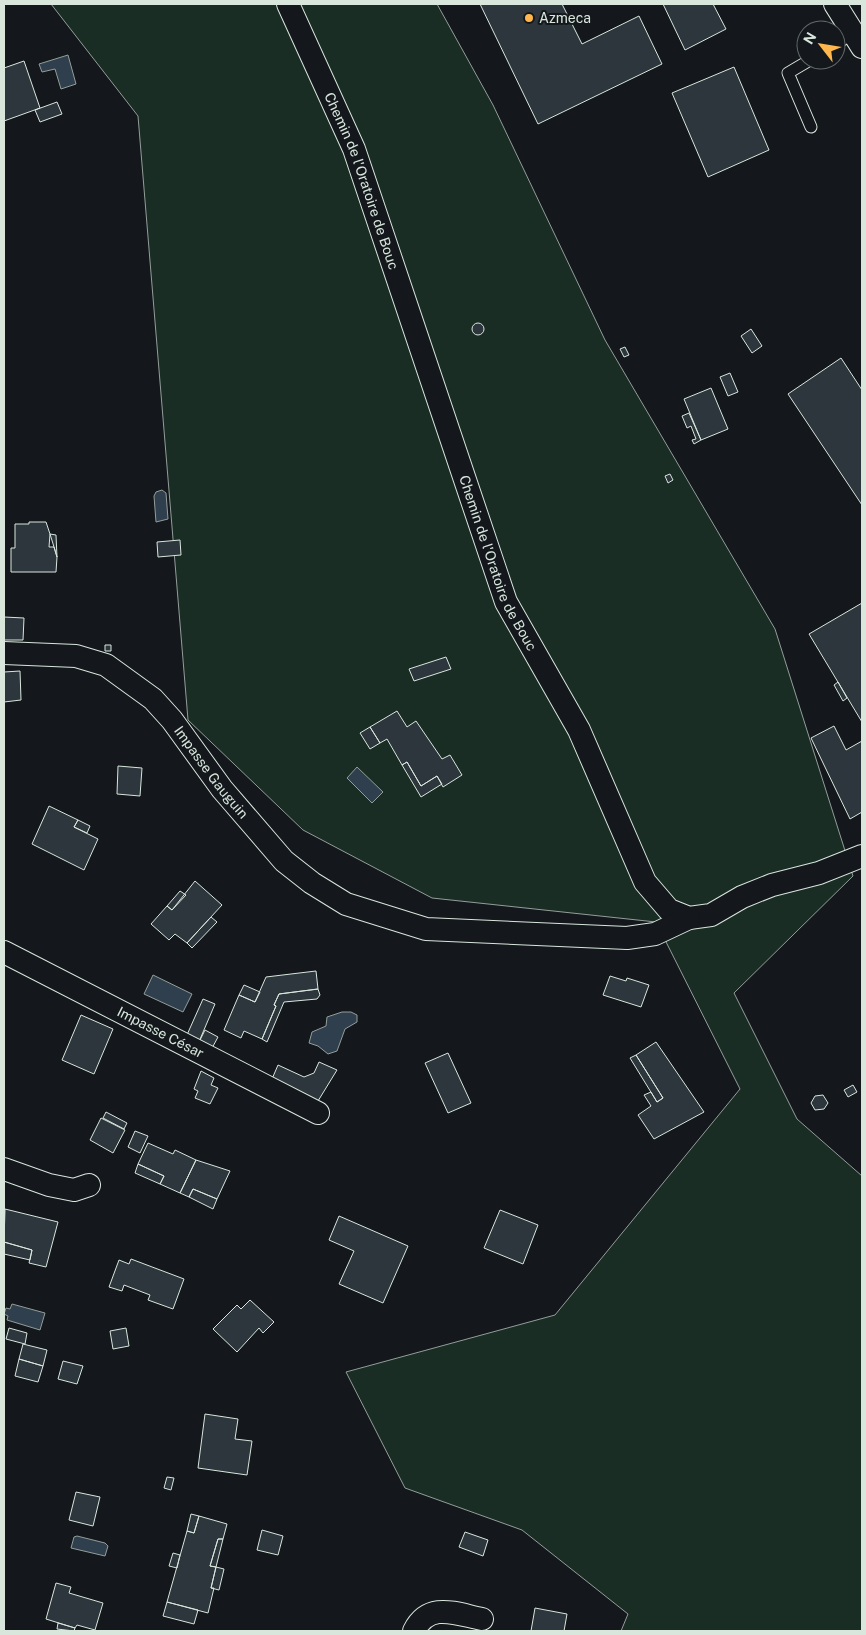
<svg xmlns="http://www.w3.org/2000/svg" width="866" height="1635" font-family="'Public Sans',sans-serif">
	<rect width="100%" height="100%" fill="#14181c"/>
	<path fill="#1a2d24" stroke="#939e99" d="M 51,4 L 437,4 L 493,105 L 605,340 L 775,629 L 853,876 L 734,993 L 797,1119 L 862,1176 L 862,1631 L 621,1631 L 628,1614 L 522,1530 L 405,1488 L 346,1372 L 555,1315 L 740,1089 L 656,922 L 432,898 L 303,830 L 188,720 L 138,116 Z"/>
	<path fill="#2f3f4d" stroke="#939e99" d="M 68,55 L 76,84 L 61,89 L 55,69 L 42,72 L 39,64 Z
		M 162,490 L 166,493 L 168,519 L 156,522 L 154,496 L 156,492 Z
		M 357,767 L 383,792 L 372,803 L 347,778 Z
		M 153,975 L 192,994 L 183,1012 L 144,994 Z
		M 342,1012 L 351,1012 L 357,1015 L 357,1022 L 345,1029 L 337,1051 L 328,1054 L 318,1046 L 309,1043 L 312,1032 L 326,1026 L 327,1017 Z
		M 12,1304 L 45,1313 L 40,1330 L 7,1320 L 8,1316 L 4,1314 L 6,1308 L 10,1309 Z
		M 77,1536 L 105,1543 L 108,1546 L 105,1556 L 71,1548 L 74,1537 Z"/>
	<path fill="#2c363c" stroke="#d8e6dc" d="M 480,4 L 562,4 L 582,44 L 639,16 L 662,64 L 538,124 Z
		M 663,4 L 713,4 L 726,29 L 685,50 Z
		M 24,61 L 40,108 L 4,121 L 4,68 Z
		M 734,67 L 769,150 L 708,177 L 672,93 Z
		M 57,102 L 62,114 L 40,122 L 35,110 Z
		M472 329a6 6 0 1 1 12 0a6 6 0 1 1-12 0Z
		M 751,329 L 762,346 L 752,353 L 741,336 Z
		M 625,347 L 629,355 L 624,357 L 620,349 Z
		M 841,358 L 862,390 L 862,505 L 788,394 Z
		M 730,373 L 738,392 L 728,396 L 720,377 Z
		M 711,388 L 728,429 L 701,440 L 684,399 Z
		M 689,413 L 701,440 L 694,444 L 692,440 L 696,439 L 691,426 L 687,428 L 682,416 Z
		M 670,474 L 673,480 L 668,483 L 665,476 Z
		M 29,522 L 46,522 L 50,534 L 49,547 L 54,547 L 57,557 L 56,572 L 11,572 L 11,548 L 15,548 L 15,524 L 29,524 Z
		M 50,534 L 56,535 L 57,557 L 54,547 Z
		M 180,540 L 181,555 L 158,557 L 157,542 Z
		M 862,603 L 862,722 L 809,634 Z
		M 4,617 L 24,618 L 23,640 L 4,640 Z
		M 105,645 L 111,645 L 111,651 L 105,651 Z
		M 446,657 L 451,669 L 414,681 L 409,669 Z
		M 20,671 L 21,700 L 4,702 L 4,672 Z
		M 838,682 L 847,698 L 843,701 L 834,685 Z
		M 397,711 L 407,727 L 416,721 L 442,759 L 450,755 L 462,775 L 443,787 L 437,776 L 421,786 L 407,762 L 402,765 L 387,739 L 380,743 L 370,727 Z
		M 834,726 L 846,750 L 862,741 L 862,812 L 850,819 L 811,738 Z
		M 370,727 L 380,743 L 370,749 L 360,733 Z
		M 407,762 L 421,786 L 437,776 L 442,784 L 421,797 L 402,765 Z
		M 118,766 L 142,768 L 140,796 L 117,794 Z
		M 49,806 L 78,820 L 74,827 L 98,839 L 84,870 L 32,844 Z
		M 78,820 L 90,826 L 87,833 L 74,827 Z
		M 195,881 L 222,905 L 187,943 L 175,934 L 169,940 L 151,924 L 167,906 L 172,910 Z
		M 180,891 L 186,895 L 172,910 L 167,906 Z
		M 211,917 L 217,922 L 192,948 L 187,943 Z
		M 316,971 L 318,989 L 279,994 L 274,1005 L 276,1006 L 262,1039 L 244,1031 L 241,1038 L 224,1030 L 239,995 L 255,1002 L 266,977 Z
		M 610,976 L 626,981 L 627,978 L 649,985 L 641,1007 L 603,995 Z
		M 244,985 L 260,992 L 255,1002 L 239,995 Z
		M 318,989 L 320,995 L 317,999 L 284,1002 L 267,1042 L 262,1039 L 276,1006 L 274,1005 L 279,994 Z
		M 203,999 L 215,1004 L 198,1044 L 186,1037 Z
		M 81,1015 L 113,1029 L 94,1074 L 62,1060 Z
		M 205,1030 L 218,1037 L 211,1050 L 198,1044 Z
		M 656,1042 L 704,1112 L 654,1139 L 638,1115 L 651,1106 L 644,1095 L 651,1092 L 657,1102 L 663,1098 L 636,1055 Z
		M 448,1053 L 471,1103 L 448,1113 L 425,1063 Z
		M 636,1055 L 663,1098 L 657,1102 L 630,1058 Z
		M 319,1062 L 337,1070 L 318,1101 L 272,1079 L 278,1065 L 304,1077 L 314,1073 Z
		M 201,1071 L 214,1078 L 211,1085 L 218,1088 L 210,1104 L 195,1098 L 198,1091 L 194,1089 Z
		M 853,1085 L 857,1092 L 848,1097 L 844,1090 Z
		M 823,1095 L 828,1103 L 824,1109 L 815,1110 L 811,1103 L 815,1096 Z
		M 106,1112 L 127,1123 L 124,1129 L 103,1118 Z
		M 101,1118 L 125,1130 L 113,1153 L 90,1140 Z
		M 135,1131 L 148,1136 L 140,1153 L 128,1147 Z
		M 148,1143 L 173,1154 L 175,1150 L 196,1160 L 180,1193 L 160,1184 L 164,1176 L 138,1164 Z
		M 196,1160 L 230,1171 L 217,1199 L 193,1189 L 189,1197 L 180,1193 Z
		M 138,1164 L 164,1176 L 160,1184 L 135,1173 Z
		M 193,1189 L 217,1199 L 213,1209 L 189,1197 Z
		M 5,1209 L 58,1222 L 46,1267 L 29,1263 L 32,1250 L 4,1242 Z
		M 500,1210 L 538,1225 L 523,1264 L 484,1248 Z
		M 339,1216 L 408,1246 L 383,1303 L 339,1284 L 354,1251 L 329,1240 Z
		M 4,1242 L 32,1250 L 30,1260 L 4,1254 Z
		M 131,1259 L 184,1279 L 173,1309 L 148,1300 L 150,1295 L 124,1285 L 122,1291 L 109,1287 L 119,1260 L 129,1264 Z
		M 250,1300 L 274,1322 L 263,1333 L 259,1328 L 237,1352 L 213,1329 L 237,1305 L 241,1309 Z
		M 9,1328 L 27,1333 L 25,1344 L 6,1339 Z
		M 126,1328 L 129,1346 L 113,1349 L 110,1331 Z
		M 23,1344 L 47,1350 L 43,1366 L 19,1359 Z
		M 19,1359 L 43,1366 L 38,1382 L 15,1376 Z
		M 63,1361 L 83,1366 L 77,1384 L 58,1379 Z
		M 205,1414 L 238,1419 L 235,1439 L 252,1441 L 247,1475 L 198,1468 Z
		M 167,1477 L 174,1478 L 171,1490 L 164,1488 Z
		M 76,1492 L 100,1497 L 93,1526 L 69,1520 Z
		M 191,1514 L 199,1516 L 194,1533 L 187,1531 Z
		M 199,1516 L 227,1524 L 223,1539 L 218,1539 L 210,1566 L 216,1567 L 211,1588 L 214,1588 L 208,1613 L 167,1602 L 187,1531 L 194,1533 Z
		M 262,1530 L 283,1536 L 278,1555 L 257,1550 Z
		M 465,1532 L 488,1540 L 483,1556 L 459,1547 Z
		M 218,1539 L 223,1539 L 216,1567 L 210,1566 Z
		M 173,1553 L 180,1555 L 177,1568 L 169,1566 Z
		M 216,1567 L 224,1569 L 219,1590 L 211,1588 Z
		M 56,1583 L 71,1587 L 69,1593 L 103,1603 L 95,1630 L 77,1625 L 75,1628 L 46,1619 Z
		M 167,1602 L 198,1610 L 194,1624 L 163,1616 Z
		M 535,1608 L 567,1614 L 564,1631 L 531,1631 Z
		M 58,1623 L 75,1628 L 74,1631 L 57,1629 Z"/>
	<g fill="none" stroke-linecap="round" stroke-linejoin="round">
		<g stroke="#d8e6dc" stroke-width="13">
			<path id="service" d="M 836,44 L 853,33
				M 810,60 L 788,73 L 811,127"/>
		</g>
		<g stroke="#d8e6dc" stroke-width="24">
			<g id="minor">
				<path id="s1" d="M 288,4 L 354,149 L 506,602 L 579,730 L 645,882 L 669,910 L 689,918 L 711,915 L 742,897 L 772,885 L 819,873 L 862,856"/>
				<path d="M 835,4 L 862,47"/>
				<path id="s2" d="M 4,653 L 76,656 L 106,665 L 153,699 L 172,720 L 222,789 L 284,861 L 312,883 L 346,904 L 426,929 L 627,938 L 655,934 L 689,918"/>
				<path id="s3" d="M 4,952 L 318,1113"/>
				<path d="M 4,1169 L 49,1185 L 74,1190 L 89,1185"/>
				<path d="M 414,1631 C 429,1601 456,1614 482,1619"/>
			</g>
		</g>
		<use href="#service" stroke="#14181c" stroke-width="11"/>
		<use href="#minor" stroke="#14181c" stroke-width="22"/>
	</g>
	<circle fill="#ffb74d" stroke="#14181c" stroke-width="2" cx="529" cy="18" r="5"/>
	<g text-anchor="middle" stroke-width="4" stroke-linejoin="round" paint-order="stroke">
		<g font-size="14" fill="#d8e6dc" stroke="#14181c" text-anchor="start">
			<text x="539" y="23">Azmeca</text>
		</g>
		<g font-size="14" fill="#d8e6dc" stroke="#14181c">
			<text dy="5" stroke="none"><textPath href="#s1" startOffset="192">Chemin de l'Oratoire de Bouc</textPath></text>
			<text dy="5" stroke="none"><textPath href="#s1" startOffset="598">Chemin de l'Oratoire de Bouc</textPath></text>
			<text dy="5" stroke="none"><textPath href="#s2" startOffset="255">Impasse Gauguin</textPath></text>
			<text dy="5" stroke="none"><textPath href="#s3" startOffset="176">Impasse César</textPath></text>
		</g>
	</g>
	<rect width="866" height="1635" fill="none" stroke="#d8e6dc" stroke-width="10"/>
	<g transform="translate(821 45) rotate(301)"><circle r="24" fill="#14181c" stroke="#626a69"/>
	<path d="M0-4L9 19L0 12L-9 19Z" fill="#ffb74d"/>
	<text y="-8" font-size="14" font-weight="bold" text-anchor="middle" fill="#d8e6dc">N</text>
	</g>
</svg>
